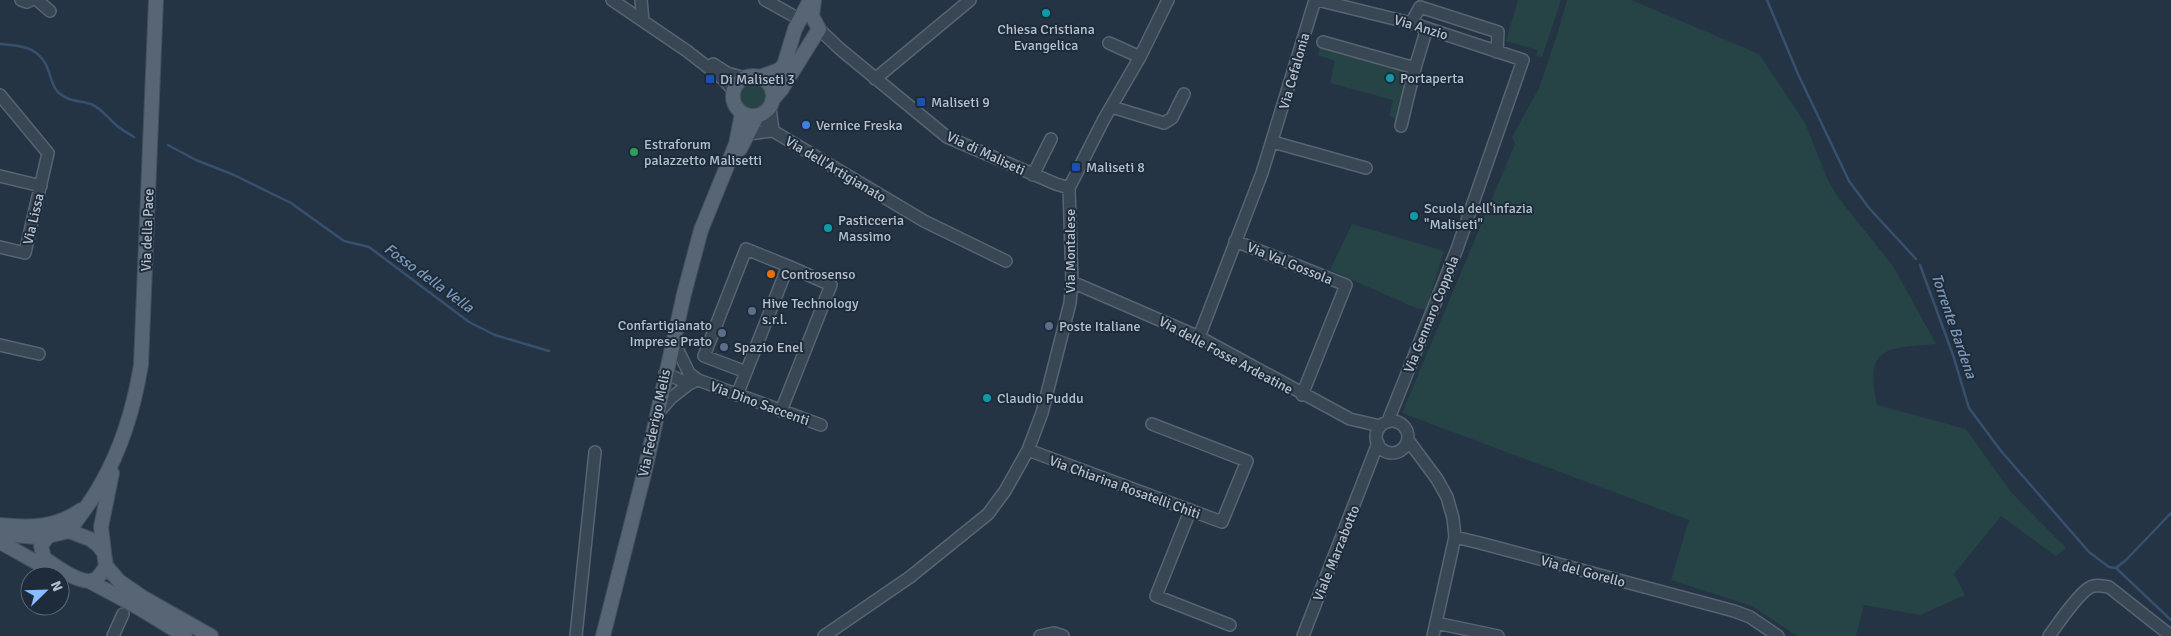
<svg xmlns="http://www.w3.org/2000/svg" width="2171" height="636" font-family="Signika,sans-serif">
	<rect width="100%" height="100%" fill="#243445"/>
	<path fill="#264446" d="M 1518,0 L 1561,0 L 1542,57 L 1536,56 L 1538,50 L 1506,41 Z
		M 1567,0 L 1631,0 L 1759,54 L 1805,123 L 1827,178 L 1837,196 L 1893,266 L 1936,344 C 1885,348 1864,347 1877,405 L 1966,429 L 2010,491 L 2066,548 L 2056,556 L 2001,516 L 1954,574 L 1965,595 L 1920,615 L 1864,605 L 1856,636 L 1797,636 L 1752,606 L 1671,580 L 1689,520 L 1402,413 L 1515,144 L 1512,137 L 1539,88 L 1557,35 Z
		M 1321,44 L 1411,70 L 1399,120 L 1389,116 L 1393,100 L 1330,83 L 1335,61 L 1318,55 Z
		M739 97a15 15 0 1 1 30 0a15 15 0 1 1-30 0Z
		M 1352,224 L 1444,251 L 1426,309 L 1418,309 L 1330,270 Z"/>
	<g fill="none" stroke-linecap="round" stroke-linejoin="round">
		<path stroke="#36506e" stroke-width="2.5" d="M 1767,0 L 1798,74 L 1849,181 L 1869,208 L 1916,259
			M 0,44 C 24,46 41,47 49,72 C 51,79 53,88 59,93 C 67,101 81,101 91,104 C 101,108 107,117 115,124 C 120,129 128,133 134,137
			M 168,145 L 196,160 L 234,175 L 291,203 L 344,241 L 369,247 L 469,322 L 495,335 L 549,351
			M 1920,265 L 1953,355 L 1969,408 L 2001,451 L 2089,552 L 2109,567 L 2116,568 L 2171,620
			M 2116,568 L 2126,560 L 2171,513"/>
		<g stroke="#576472" stroke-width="14">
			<path id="minor" d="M 21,0 L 27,2 L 31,0
				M 37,0 L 50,11
				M 612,0 L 687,51 L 723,79 L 734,91
				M 641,0 L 643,21
				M 765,0 L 792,15
				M 1317,0 L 1411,23 L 1523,60 L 1457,249 L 1388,421
				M 1411,23 L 1420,7 L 1498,32 L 1497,52
				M 819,29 L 840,49 L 947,137 L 1056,184 L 1069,188
				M 1323,42 L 1415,68 L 1427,28
				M 1109,43 L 1140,57
				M 713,64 L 727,73 L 745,78
				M 875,79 L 970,0
				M 0,95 L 48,153 L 25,253 L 0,247
				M 1112,107 L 1164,123 L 1172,118 L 1184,94
				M 770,108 L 773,130
				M 760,116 L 773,131 L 924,221 L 1006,261
				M 1401,126 L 1415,68
				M 748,134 L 773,131
				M 1273,142 L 1366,168
				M 1033,175 L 1051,139
				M 0,176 L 41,186
				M 1235,241 L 1346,285 L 1302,395
				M 1072,282 L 1199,337 L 1350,419 L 1380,426
				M 1199,337 L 1262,173 L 1315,0
				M 673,340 L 689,373 L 698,380 L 821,425
				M 0,345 L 39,354
				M 746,372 L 704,356 L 746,249 L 788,266
				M 665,373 L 689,384 L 693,382
				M 737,395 L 788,266 L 831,285 L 781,411
				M 658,413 L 671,398 L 689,384
				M1376 437a16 16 0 1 1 32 0a16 16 0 1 1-32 0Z
				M 1408,440 L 1437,479 L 1447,497 L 1453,518 L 1455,537 L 1433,636
				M 1028,450 L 1222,522 L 1247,461 L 1152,424
				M 1190,511 L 1156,596 L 1230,625
				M 1455,537 L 1480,543 L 1734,611 L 1750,617 L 1778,636
				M 1436,623 L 1498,636
				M 113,636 L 123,614
				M 576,636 L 595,452
				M 824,636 L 910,577 L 988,514 L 1005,491 L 1028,450 L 1042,413 L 1070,303 L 1072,282 L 1069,188 L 1104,119 L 1140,57 L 1168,0
				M 1040,636 L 1054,633 L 1063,636
				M 1303,636 L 1378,443
				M 2049,636 C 2057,625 2078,594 2089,588 C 2095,584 2102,586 2109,587 L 2171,636"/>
		</g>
		<g stroke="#434f5e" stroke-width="16">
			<path id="major" d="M733 96a20 20 0 1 1 40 0a20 20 0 1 1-40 0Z
				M 760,77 L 779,70 L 784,65 L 795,29 L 810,0
				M 774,98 L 781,90 L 819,29 L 812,16 L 814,0
				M 740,149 L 757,116
				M 0,525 C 29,528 56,528 81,510
				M 69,531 C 80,515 92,501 101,484 C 123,446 134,407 141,365 L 156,0
				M 5,534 L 46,538
				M 2,543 L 50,570
				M 104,552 L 101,527 L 112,473
				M 106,566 C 103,571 100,576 96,579 C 83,587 55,566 44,558 L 41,546 L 48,536 L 69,531 L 90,539 L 98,545 L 104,553 L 106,566 L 119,581 L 142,597 L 211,636
				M 89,581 L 134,605 L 185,636
				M 603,636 L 645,470 L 684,294 L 701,230 L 736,144 L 742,113"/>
		</g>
		<use href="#minor" stroke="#394654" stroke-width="11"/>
		<use href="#major" stroke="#576574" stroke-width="14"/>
	</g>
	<g fill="#0f9aa8" stroke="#1d2b3a" stroke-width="2">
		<circle cx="1046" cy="13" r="5"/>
		<circle cx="1390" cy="78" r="5"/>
		<circle cx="1414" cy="216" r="5"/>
		<circle cx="828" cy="228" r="5"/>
		<circle cx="987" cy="398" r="5"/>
	</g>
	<g fill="#1a4fb4" stroke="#1d2b3a" stroke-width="2">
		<rect x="705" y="74" width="10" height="10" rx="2.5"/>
		<rect x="916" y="97" width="10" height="10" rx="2.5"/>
		<rect x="1071" y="162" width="10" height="10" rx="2.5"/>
	</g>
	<circle fill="#3f7fe0" stroke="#1d2b3a" stroke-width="2" cx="806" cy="125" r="5"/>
	<circle fill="#2e9e5b" stroke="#1d2b3a" stroke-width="2" cx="634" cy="152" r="5"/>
	<circle fill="#e8710a" stroke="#1d2b3a" stroke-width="2" cx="771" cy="274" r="5"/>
	<g fill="#5c6f8a" stroke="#1d2b3a" stroke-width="2">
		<circle cx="752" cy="311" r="5"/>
		<circle cx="1049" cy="326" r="5"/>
		<circle cx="722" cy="333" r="5"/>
		<circle cx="724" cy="347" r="5"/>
	</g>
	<g text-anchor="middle" stroke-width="4" stroke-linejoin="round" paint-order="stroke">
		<g font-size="14" fill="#b6c1ce" stroke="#1d2b3a">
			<text transform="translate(1421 27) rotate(17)" y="5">Via Anzio</text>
			<text transform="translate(1294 71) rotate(-74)" y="5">Via Cefalonia</text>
			<text transform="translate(986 153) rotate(25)" y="5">Via di Maliseti</text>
			<text transform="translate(836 169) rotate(31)" y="5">Via dell'Artigianato</text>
			<text transform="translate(33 219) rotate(-77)" y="5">Via Lissa</text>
			<text transform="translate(147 230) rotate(-88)" y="5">Via della Pace</text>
			<text transform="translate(1070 251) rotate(-90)" y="5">Via Montalese</text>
			<text transform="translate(1290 263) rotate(22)" y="5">Via Val Gossola</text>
			<text transform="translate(1431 314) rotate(-68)" y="5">Via Gennaro Coppola</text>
			<text transform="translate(1226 355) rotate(28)" y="5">Via delle Fosse Ardeatine</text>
			<text transform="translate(760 403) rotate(20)" y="5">Via Dino Saccenti</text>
			<text transform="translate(654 423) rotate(-78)" y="5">Via Federigo Melis</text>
			<text transform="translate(1125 487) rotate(20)" y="5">Via Chiarina Rosatelli Chiti</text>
			<text transform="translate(1336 553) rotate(-68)" y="5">Viale Marzabotto</text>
			<text transform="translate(1583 571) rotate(15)" y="5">Via del Gorello</text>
		</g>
		<g font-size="14" fill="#b6c1ce" stroke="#1d2b3a" text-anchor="start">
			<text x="1046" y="34" text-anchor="middle">Chiesa Cristiana<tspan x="1046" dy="16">Evangelica</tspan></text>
			<text x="1400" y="83">Portaperta</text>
			<text x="720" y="84">Di Maliseti 3</text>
			<text x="931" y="107">Maliseti 9</text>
			<text x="816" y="130">Vernice Freska</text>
			<text x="644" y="149">Estraforum<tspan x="644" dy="16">palazzetto Malisetti</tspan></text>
			<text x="1086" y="172">Maliseti 8</text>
			<text x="1424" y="213">Scuola dell'infazia<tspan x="1424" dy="16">"Maliseti"</tspan></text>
			<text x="838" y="225">Pasticceria<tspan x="838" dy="16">Massimo</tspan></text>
			<text x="781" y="279">Controsenso</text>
			<text x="762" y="308">Hive Technology<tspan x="762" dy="16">s.r.l.</tspan></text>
			<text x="712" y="330" text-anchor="end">Confartigianato<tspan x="712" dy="16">Imprese Prato</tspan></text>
			<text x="1059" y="331">Poste Italiane</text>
			<text x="734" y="352">Spazio Enel</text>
			<text x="997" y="403">Claudio Puddu</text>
		</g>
		<g font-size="15" font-style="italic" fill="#7b98b8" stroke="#1d2b3a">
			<text transform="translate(429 278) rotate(36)" y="5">Fosso della Vella</text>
			<text transform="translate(1954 326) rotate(71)" y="5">Torrente Bardena</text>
		</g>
	</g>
	<g transform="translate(45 591) rotate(67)"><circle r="24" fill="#1d2b3a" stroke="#5a6775"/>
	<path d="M0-4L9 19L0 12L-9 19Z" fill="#8abdff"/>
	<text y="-8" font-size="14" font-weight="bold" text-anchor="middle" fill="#b6c1ce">N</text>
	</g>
</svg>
